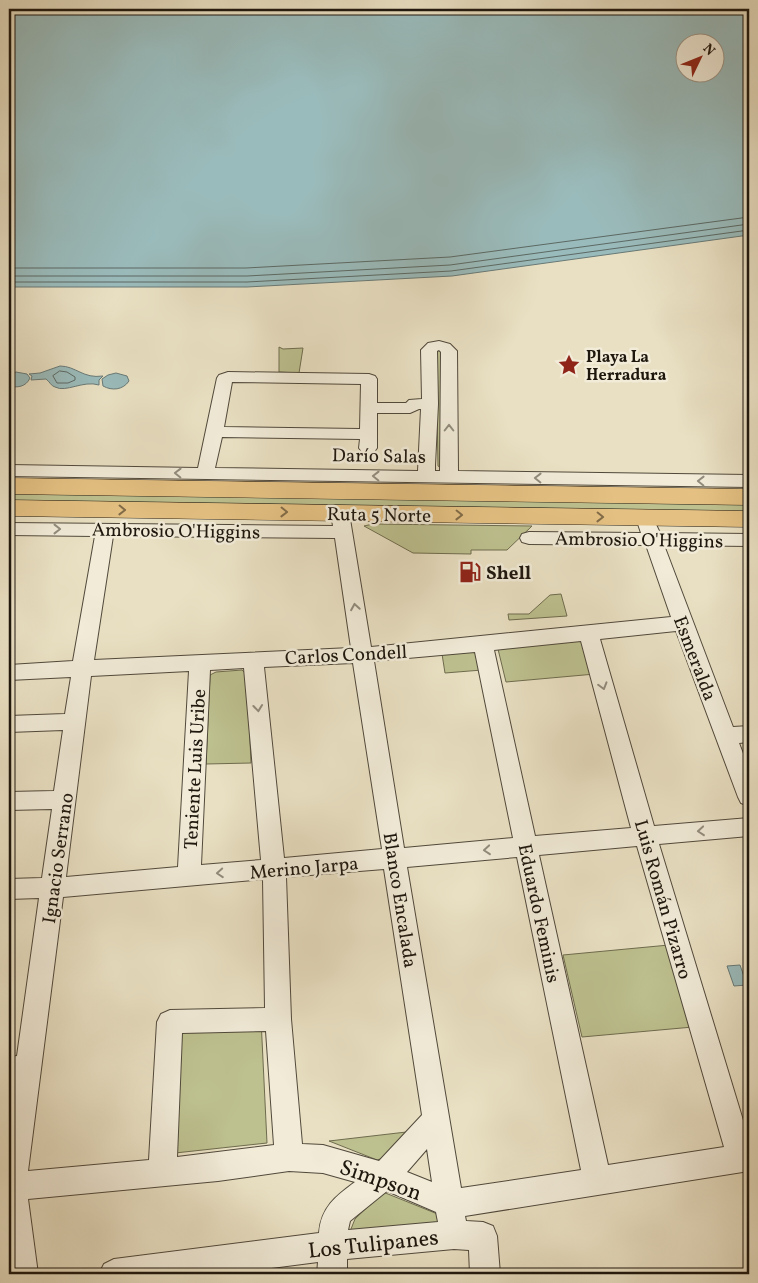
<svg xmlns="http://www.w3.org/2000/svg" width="758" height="1283" font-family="Vollkorn,serif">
	<rect width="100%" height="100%" fill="#e9e0c3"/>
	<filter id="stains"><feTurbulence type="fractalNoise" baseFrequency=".004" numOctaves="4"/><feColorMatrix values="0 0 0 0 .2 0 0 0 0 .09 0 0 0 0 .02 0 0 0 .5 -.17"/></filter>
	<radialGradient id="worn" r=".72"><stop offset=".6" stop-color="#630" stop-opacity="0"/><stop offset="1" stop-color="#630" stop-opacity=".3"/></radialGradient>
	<path fill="#bdc08f" stroke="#6e6c4e" d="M 279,347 L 283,349 L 303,348 L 299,373 L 279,372 Z
		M 442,348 L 441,468 L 438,466 L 436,350 Z
		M 9,491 L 749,502 L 749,514 L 9,502 Z
		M 373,524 L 532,526 L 507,550 L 471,550 L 471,554 L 413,553 L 364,526 Z
		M 561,594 L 567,616 L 509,620 L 508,614 L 529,614 L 550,595 Z
		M 583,637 L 595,674 L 506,682 L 497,645 Z
		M 478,651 L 482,670 L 445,673 L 442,654 Z
		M 242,670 L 247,675 L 251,763 L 206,764 L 210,675 L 216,672 Z
		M 669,945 L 693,1027 L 582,1037 L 563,955 Z
		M 261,1019 L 267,1143 L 166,1154 L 173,1025 Z
		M 415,1131 L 387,1157 L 377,1160 L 329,1141 Z
		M 383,1192 L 440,1215 L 444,1226 L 347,1239 L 355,1219 Z"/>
	<path fill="#9abbbb" stroke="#687976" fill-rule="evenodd" d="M 9,9 L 749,9 L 749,235 L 452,276 L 247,287 L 9,287 ZM 686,42 L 716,42 L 716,72 L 686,72 Z
		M 60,366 C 76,366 83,379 103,376 L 99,380 L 99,385 C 83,380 66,393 55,387 C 51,386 50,382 46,379 L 31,380 L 32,376 L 29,374 L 40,373 Z
		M 16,372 L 27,374 L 30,378 C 26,387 17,388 9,386 L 9,375 Z
		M 116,373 L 127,376 L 129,381 C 123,390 112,391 103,386 L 102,379 L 108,375 Z
		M 740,965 L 747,985 L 734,986 L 727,966 Z"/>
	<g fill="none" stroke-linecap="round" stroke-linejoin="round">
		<path stroke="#5c6964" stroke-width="1" d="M 9,268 L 246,268 L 450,257 L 749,217
			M 9,276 L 247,276 L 450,265 L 749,224
			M 9,282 L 247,282 L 451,271 L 749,230
			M 60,371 L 67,372 L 75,377 L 75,380 L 68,383 L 57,383 L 53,376 Z"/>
		<g stroke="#51493b" stroke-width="2">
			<path id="minor" d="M 439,341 L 450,344 L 457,351 L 458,471 L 749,475 L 749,487 L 9,476 L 9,465 L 198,468 L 217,378 L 219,375 L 228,372 L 369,374 L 375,376 L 377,379 L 377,403 L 406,403 L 409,400 L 422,399 L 421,350 L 428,343 ZM 439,350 L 441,352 L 440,471 L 435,471 L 435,465 L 438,404 L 437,351 ZM 232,382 L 361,384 L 360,429 L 224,427 ZM 419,409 L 421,409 L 418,471 L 215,468 L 222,437 L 360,439 L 359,448 L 362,452 L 368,453 L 374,452 L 377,448 L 377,413 L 410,413 Z
				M 340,507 L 346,509 L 349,513 L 371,647 L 671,617 L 646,545 L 529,544 L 522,542 L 520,538 L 522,534 L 529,532 L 641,533 L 636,518 L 639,514 L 645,512 L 651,514 L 660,533 L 749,534 L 749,546 L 664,545 L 733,727 L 749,726 L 749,742 L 739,743 L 749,769 L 749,806 L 741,803 L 738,797 L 676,631 L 600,639 L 654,826 L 749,818 L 749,836 L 659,844 L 749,1140 L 749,1171 L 465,1216 L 466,1221 L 483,1222 L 493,1226 L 497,1236 L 500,1274 L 470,1274 L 469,1250 L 454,1249 L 347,1259 L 347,1274 L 317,1274 L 318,1262 L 225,1274 L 99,1274 L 104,1264 L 114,1259 L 319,1233 C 321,1207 336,1196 355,1182 L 323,1173 L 289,1171 L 218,1181 L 28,1199 L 38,1274 L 9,1274 L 9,1111 L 13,1081 L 9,1081 L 9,1057 L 17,1056 L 39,898 L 9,899 L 9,879 L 42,878 L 52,809 L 9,810 L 9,792 L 54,791 L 63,730 L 9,732 L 9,716 L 65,714 L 71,677 L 9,680 L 9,665 L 73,661 L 95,536 L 9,535 L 9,523 L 333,526 L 331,513 L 334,509 ZM 113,536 L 335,538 L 351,648 L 94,660 ZM 581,641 L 631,828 L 535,836 L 494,650 ZM 475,652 L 513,838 L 404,848 L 374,661 ZM 353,663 L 382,849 L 284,858 L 264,667 ZM 244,668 L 261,860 L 201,865 L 210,670 ZM 189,671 L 178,867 L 66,877 L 91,676 ZM 637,846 L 724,1147 L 608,1165 L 539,855 ZM 517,857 L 581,1170 L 461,1188 L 407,867 ZM 384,869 L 422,1115 L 379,1161 L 323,1145 L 302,1144 L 291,1019 L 286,877 ZM 263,879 L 265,1008 L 170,1010 L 161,1014 L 157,1022 L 149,1160 L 28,1171 L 63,897 ZM 266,1031 L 274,1145 L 177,1157 L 182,1033 ZM 427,1149 L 432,1182 L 407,1172 ZM 387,1191 L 436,1212 L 438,1222 L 348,1230 L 350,1221 Z"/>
		</g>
		<g stroke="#1e170e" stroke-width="1">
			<path id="highway" d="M 9,478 L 749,489 L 749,505 L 9,494 Z
				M 9,500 L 749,511 L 749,527 L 9,516 Z"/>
		</g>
		<use href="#minor" fill="#f1ebd8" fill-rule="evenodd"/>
		<use href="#highway" fill="#e4c082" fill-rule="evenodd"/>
	</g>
	<defs><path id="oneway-chevron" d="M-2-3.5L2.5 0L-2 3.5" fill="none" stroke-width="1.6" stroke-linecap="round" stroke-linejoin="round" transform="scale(1.25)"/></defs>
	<g stroke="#928c7d">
		<use href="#oneway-chevron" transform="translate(449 428) rotate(-90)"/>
		<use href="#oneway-chevron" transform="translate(178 473) rotate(-179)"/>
		<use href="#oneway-chevron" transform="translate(376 476) rotate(-179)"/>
		<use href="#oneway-chevron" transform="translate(538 478) rotate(-179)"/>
		<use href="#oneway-chevron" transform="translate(701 481) rotate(-179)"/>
		<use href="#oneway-chevron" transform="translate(57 529)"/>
		<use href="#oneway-chevron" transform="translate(355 607) rotate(-99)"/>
		<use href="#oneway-chevron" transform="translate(603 686) rotate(74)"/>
		<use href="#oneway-chevron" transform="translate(258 708) rotate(84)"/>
		<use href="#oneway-chevron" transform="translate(701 831) rotate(175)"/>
		<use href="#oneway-chevron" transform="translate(487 850) rotate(175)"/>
		<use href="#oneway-chevron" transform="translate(220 873) rotate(176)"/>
	</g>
	<g stroke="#816c48">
		<use href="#oneway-chevron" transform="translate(122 510) rotate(1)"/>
		<use href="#oneway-chevron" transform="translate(284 512) rotate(1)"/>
		<use href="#oneway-chevron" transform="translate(459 515) rotate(1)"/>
		<use href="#oneway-chevron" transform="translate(600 517) rotate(1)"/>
	</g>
	<defs>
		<g id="sight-bare" transform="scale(1.725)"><path d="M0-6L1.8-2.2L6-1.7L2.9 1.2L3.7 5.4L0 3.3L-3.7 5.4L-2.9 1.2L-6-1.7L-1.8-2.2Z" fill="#8f2418" stroke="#f1ebd8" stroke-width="2.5" paint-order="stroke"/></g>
		<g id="fuel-bare" transform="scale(1.725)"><path d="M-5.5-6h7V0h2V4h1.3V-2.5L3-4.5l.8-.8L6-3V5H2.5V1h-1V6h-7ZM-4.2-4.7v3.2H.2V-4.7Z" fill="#8f2418" stroke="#f1ebd8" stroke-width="2.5" paint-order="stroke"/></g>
	</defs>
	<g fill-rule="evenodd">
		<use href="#sight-bare" x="569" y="365"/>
		<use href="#fuel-bare" x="470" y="572"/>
	</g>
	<g text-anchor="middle" stroke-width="5" stroke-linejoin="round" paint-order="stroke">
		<g font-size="16" font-weight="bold" fill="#1e170e" stroke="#f1ebd8" text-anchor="start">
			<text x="586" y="362">Playa La<tspan x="586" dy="18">Herradura</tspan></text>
		</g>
		<g font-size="19" fill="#1e170e" stroke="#f1ebd8">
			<text transform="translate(379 455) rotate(1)" y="7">Darío Salas</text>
			<text transform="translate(379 514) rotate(1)" y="7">Ruta 5 Norte</text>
			<text transform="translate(176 530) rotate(1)" y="7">Ambrosio O'Higgins</text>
			<text transform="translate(639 539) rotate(1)" y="7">Ambrosio O'Higgins</text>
			<text transform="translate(346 654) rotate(-3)" y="7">Carlos Condell</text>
			<text transform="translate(696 658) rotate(69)" y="7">Esmeralda</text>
			<text transform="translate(194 769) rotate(-87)" y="7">Teniente Luis Uribe</text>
			<text transform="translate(57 858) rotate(-82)" y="7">Ignacio Serrano</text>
			<text transform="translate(304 867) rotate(-5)" y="7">Merino Jarpa</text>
			<text transform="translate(664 899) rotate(74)" y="7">Luis Román Pizarro</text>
			<text transform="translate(401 900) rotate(81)" y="7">Blanco Encalada</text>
			<text transform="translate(540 913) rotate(78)" y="7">Eduardo Feminis</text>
		</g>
		<g font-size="19" font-weight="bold" fill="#1e170e" stroke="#f1ebd8" text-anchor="start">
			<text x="486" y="579">Shell</text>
		</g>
		<g font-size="22" fill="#1e170e" stroke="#f1ebd8">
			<text transform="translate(381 1179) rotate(19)" y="8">Simpson</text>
			<text transform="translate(373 1243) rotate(-6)" y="8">Los Tulipanes</text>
		</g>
	</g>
	<rect width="758" height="1283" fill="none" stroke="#e9e0c3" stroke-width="30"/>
	<rect x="10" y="10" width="738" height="1263" fill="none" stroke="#1e170e" stroke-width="2.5"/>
	<rect x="15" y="15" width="728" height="1253" fill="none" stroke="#1e170e"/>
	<g transform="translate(700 58) rotate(47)"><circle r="24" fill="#f1ebd8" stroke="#9d9687"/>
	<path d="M0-4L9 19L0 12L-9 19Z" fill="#8f2418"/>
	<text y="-8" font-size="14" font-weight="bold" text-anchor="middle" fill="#1e170e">N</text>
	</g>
	<rect width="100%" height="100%" filter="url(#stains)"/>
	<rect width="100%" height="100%" fill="url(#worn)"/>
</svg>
